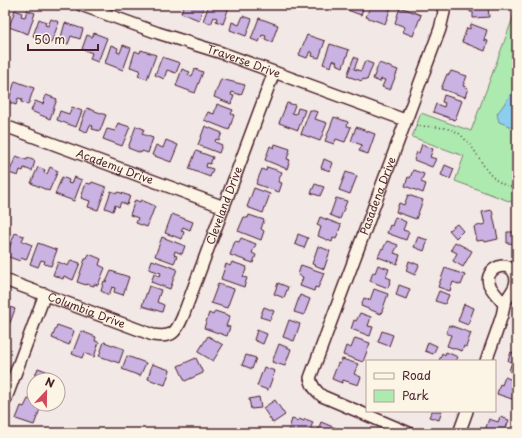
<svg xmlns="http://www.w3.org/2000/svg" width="522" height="438" font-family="'Playpen Sans',sans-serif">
	<rect width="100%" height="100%" fill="#f2e8e5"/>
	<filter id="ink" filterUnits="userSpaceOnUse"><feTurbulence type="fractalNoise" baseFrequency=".025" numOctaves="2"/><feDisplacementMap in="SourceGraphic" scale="8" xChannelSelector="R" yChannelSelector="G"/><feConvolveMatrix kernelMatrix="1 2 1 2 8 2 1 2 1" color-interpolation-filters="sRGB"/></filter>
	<g filter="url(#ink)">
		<path fill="#adeab0" stroke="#7c846e" d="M 517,7 L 517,204 L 455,181 L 464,156 L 412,137 L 421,113 L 471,131 Z"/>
		<path fill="#8cceed" stroke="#72889f" d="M 517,79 L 517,129 L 499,122 L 497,114 L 512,93 Z"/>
		<path fill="#cab3e3" stroke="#4a1f2b" d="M 5,5 L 11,5 L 5,20 Z
			M 184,5 L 195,7 L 195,5 L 204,5 L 199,20 L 181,13 Z
			M 209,5 L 224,5 L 229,7 L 223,24 L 216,21 L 217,18 L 214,17 L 211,24 L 203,21 Z
			M 343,5 L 364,5 L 361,15 L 342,8 Z
			M 371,5 L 379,5 L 379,6 L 382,7 L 383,5 L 392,5 L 385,24 L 366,17 Z
			M 470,5 L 493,5 L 493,6 L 488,6 L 489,17 L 473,18 L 473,12 L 470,12 Z
			M 400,7 L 421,15 L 413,36 L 403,32 L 405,27 L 395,23 Z
			M 15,10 L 22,13 L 21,16 L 25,17 L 27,10 L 35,13 L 28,34 L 9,27 Z
			M 243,16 L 252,19 L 246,36 L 230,30 L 232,22 L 239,25 Z
			M 259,18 L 278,25 L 272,42 L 265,39 L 266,36 L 262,35 L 259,42 L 251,39 Z
			M 39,19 L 46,22 L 45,25 L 48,26 L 51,19 L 59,22 L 51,43 L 33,36 Z
			M 65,23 L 83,29 L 80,39 L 71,36 L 68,44 L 60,41 Z
			M 471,24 L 487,30 L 484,40 L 488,41 L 485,51 L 462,42 L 467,28 L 470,29 Z
			M 94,33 L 107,38 L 98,62 L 90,59 L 92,53 L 82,49 L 87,35 L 92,37 Z
			M 307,35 L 325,41 L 319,58 L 312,56 L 313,53 L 310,51 L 307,58 L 299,55 Z
			M 330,44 L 349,50 L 343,67 L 336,64 L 337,62 L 333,60 L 331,67 L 323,64 Z
			M 111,45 L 118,48 L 117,52 L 120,53 L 123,45 L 131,48 L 123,70 L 105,63 Z
			M 141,50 L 156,55 L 147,79 L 138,76 L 140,70 L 130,67 L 135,51 L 140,53 Z
			M 162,57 L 180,63 L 176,73 L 167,70 L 164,79 L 155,75 Z
			M 354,57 L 358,59 L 354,69 L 361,71 L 365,61 L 373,64 L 367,80 L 363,79 L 362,81 L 347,76 Z
			M 379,63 L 398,70 L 390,90 L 382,87 L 385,80 L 381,79 L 380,82 L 373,79 Z
			M 182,69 L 190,72 L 188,75 L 192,76 L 195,69 L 203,72 L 195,93 L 176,86 Z
			M 451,71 L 467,76 L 463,86 L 468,88 L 465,97 L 441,89 L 447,74 L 449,75 Z
			M 221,79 L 245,85 L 241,95 L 232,92 L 231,95 L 234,96 L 231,104 L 214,97 Z
			M 15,81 L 34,88 L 28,105 L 21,102 L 22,99 L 18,98 L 16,105 L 8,102 Z
			M 46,95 L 57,99 L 50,119 L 31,111 L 35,101 L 43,104 Z
			M 444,95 L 462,101 L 455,120 L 433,112 L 436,104 L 444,107 L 445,103 L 442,102 Z
			M 287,103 L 295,105 L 292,113 L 296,114 L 298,108 L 305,110 L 298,130 L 279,123 Z
			M 217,104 L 233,110 L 231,114 L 234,115 L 229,130 L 204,120 L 208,112 L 214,114 Z
			M 72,107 L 82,111 L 76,127 L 57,120 L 60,111 L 69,114 Z
			M 87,108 L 106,115 L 100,131 L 92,129 L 93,126 L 90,125 L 87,132 L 79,129 Z
			M 310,110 L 318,112 L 315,119 L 327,123 L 320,141 L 301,134 Z
			M 334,117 L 348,122 L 347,126 L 351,127 L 345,142 L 336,139 L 334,144 L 325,141 Z
			M 118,123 L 130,127 L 122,146 L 103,139 L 107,129 L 115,131 Z
			M 136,126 L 144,129 L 142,134 L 153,138 L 148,153 L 142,151 L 141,153 L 128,148 Z
			M 205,126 L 222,133 L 219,140 L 216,139 L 215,142 L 222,145 L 219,153 L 198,145 Z
			M 356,127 L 375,134 L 368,154 L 359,151 L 362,145 L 351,141 Z
			M 166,140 L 178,145 L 171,162 L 152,155 L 156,145 L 163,148 Z
			M 275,144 L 290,149 L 287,159 L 290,160 L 287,169 L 265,160 L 270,146 L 274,148 Z
			M 422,144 L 433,149 L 430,157 L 436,159 L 432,167 L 414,160 L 417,152 L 419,153 Z
			M 196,151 L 213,157 L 210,164 L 207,163 L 206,167 L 213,169 L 210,177 L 189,169 Z
			M 16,156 L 27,160 L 28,158 L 35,161 L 32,171 L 24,168 L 23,171 L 20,170 L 18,176 L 9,173 Z
			M 324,159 L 333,163 L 330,171 L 321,168 Z
			M 445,165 L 454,169 L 450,179 L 441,175 Z
			M 38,167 L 45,170 L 44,173 L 47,174 L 50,167 L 58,171 L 49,191 L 31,183 Z
			M 267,167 L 282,172 L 278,182 L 282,183 L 279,192 L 256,184 L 262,169 L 266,171 Z
			M 413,170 L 424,174 L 421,182 L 426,184 L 423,193 L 405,186 L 408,177 L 410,178 Z
			M 346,172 L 357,176 L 350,194 L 339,190 Z
			M 62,177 L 69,180 L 68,183 L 71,184 L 74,177 L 82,180 L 74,201 L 55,194 Z
			M 92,182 L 106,187 L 98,210 L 88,207 L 90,201 L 81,198 L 86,183 L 91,184 Z
			M 315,184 L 324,187 L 320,196 L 311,193 Z
			M 254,188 L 270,194 L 263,213 L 247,207 Z
			M 111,191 L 117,193 L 118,192 L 130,196 L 127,205 L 121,202 L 119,207 L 115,205 L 113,211 L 105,208 Z
			M 408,195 L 423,200 L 416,219 L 396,212 L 399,203 L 404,205 Z
			M 336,198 L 347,201 L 340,219 L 330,215 Z
			M 135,200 L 140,202 L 141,200 L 155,206 L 147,227 L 136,223 L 138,218 L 130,215 Z
			M 492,210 L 498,239 L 485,242 L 484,240 L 477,241 L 474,227 L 485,224 L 482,212 Z
			M 172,214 L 193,222 L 190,230 L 183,227 L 181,231 L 184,232 L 182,239 L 165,233 Z
			M 249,215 L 264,220 L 261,229 L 264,231 L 261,240 L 238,231 L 244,217 L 248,218 Z
			M 320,217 L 341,225 L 336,239 L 333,238 L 332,242 L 318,236 L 321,227 L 317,225 Z
			M 395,217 L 406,222 L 403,230 L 409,232 L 406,240 L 387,233 L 390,225 L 392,226 Z
			M 457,224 L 463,231 L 456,238 L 449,230 Z
			M 517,227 L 517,247 L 515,246 L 516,244 L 507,243 L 507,232 L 516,232 Z
			M 15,233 L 24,236 L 22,241 L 32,245 L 26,260 L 21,258 L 20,261 L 6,256 Z
			M 298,234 L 308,238 L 304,248 L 295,244 Z
			M 162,237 L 185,246 L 182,254 L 175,251 L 174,255 L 177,256 L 174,263 L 155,256 Z
			M 418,237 L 428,240 L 424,251 L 414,247 Z
			M 241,238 L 256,244 L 252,253 L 256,255 L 253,263 L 230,255 L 235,241 L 239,242 Z
			M 387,241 L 398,245 L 394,253 L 400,255 L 397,264 L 378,257 L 382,248 L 383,249 Z
			M 455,242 L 472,251 L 463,267 L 453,261 L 457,253 L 451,250 Z
			M 38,243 L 57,250 L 51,266 L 44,264 L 45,261 L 41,260 L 38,267 L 30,264 Z
			M 318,246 L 330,251 L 324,269 L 312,264 Z
			M 89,254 L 101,259 L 99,265 L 105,268 L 98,285 L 94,284 L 94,286 L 87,284 L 86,285 L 77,282 L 85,259 L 87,259 Z
			M 71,260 L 80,263 L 73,280 L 64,276 L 63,279 L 53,275 L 58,262 L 68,266 Z
			M 152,260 L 177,269 L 170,289 L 151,282 L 154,274 L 160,276 L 161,273 L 149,269 Z
			M 409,261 L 419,265 L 415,275 L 406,271 Z
			M 232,262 L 247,267 L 243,277 L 247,278 L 244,287 L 221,279 L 226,264 L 230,266 Z
			M 301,265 L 324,273 L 318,288 L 315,287 L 314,291 L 300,286 L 303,277 L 298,275 Z
			M 378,265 L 389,269 L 386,277 L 391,279 L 388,288 L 370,281 L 373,272 L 375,273 Z
			M 445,268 L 465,275 L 461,285 L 453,282 L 450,291 L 438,287 Z
			M 111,271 L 129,277 L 123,295 L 114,292 L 115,288 L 112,287 L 109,295 L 101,291 L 104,281 L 106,282 Z
			M 278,283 L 288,287 L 284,298 L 274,294 Z
			M 218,284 L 234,289 L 227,308 L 211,303 Z
			M 399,285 L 410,289 L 406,299 L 396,295 Z
			M 149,286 L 161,290 L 157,302 L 164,305 L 162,312 L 142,306 Z
			M 374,289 L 388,294 L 381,314 L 361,306 L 364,298 L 370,300 Z
			M 439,291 L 449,295 L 445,304 L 435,301 Z
			M 300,295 L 310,299 L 304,315 L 294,312 Z
			M 464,304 L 474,308 L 468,325 L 458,321 Z
			M 5,305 L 15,309 L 10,323 L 5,321 Z
			M 264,307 L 274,311 L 270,320 L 260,317 Z
			M 215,311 L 230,316 L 226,326 L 230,327 L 227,336 L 204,328 L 209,313 L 213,315 Z
			M 360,313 L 371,317 L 368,326 L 373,327 L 370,336 L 351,329 L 354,320 L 356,321 Z
			M 289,320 L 300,324 L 294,341 L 283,337 Z
			M 57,325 L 74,331 L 69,345 L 52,338 Z
			M 449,325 L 471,333 L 466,347 L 464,346 L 462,351 L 447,346 L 451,335 L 446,333 Z
			M 257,330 L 267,334 L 263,344 L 254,340 Z
			M 81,331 L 96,337 L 95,341 L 99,342 L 94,357 L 84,353 L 82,358 L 72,354 Z
			M 382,331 L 393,335 L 389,346 L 378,342 Z
			M 208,336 L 223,345 L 213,361 L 198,352 Z
			M 355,338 L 370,343 L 363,362 L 343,355 L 346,346 L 351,348 Z
			M 104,342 L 124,349 L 119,363 L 99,356 Z
			M 428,342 L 437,346 L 433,354 L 425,351 Z
			M 279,344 L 291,349 L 285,366 L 272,362 Z
			M 446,352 L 458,357 L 456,361 L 439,361 L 442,353 L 445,355 Z
			M 511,352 L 517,354 L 517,374 L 509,371 L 512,362 L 508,361 Z
			M 246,355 L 256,358 L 252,369 L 242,365 Z
			M 127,356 L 146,363 L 140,376 L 122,369 Z
			M 196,358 L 203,373 L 185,381 L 178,366 Z
			M 342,359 L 358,364 L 354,374 L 361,377 L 358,385 L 343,380 L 342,383 L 332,379 L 338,363 L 340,364 Z
			M 152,364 L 170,370 L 165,385 L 148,379 Z
			M 264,367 L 275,371 L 268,390 L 257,386 Z
			M 38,368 L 54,374 L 51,380 L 34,380 L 34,391 L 30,390 Z
			M 505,377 L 515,381 L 512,389 L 517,391 L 515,400 L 497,394 L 500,384 L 502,385 Z
			M 259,397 L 261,408 L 251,409 L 249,399 Z
			M 28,399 L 34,401 L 34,404 L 42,404 L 34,425 L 16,419 L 21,406 L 24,407 Z
			M 275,400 L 285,415 L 273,423 L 263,408 Z
			M 432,411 L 442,411 L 439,420 L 429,417 Z
			M 500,417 L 509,420 L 504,433 L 484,433 L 489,419 L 498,422 Z
			M 292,419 L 298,421 L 299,419 L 304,421 L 305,419 L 313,422 L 309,433 L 288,432 Z
			M 321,422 L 338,429 L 336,433 L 317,433 Z"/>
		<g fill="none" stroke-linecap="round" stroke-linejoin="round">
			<g stroke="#4a1f2b" stroke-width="14">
				<g id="minor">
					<path id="s1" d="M 81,5 L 158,33 L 222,53 L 405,120"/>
					<path id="s2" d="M 5,126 L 224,207"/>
					<path id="s3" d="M 5,280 L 153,335 C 172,338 176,333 183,316 L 274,72"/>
					<path d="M 486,361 C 491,347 497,332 501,318 C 503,314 503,309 504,305 C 507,295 519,288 515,275 C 509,258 484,268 489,284 C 492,291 499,298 504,304"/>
					<path d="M 5,401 L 45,294"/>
					<path id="s4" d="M 409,433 L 322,396 C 315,390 312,386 310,378 L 440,29 L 444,12 L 442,5"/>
					<path d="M 459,433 L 467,411"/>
				</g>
			</g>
			<path stroke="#4a1f2b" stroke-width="1.5" stroke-dasharray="1 3" stroke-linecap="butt" d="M 416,125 C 429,128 445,125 458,133 C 461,134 464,139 467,141 C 485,161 485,183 517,188"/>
			<use href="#minor" stroke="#fcf5e5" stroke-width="11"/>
		</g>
	</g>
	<g text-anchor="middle" stroke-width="3" stroke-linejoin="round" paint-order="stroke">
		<g font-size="11" fill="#4a1f2b" stroke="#fcf5e5">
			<text dy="4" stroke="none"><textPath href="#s1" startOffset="172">Traverse Drive</textPath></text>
			<text dy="4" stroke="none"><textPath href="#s2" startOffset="117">Academy Drive</textPath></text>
			<text dy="4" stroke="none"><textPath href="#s4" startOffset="311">Pasadena Drive</textPath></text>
			<text dy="4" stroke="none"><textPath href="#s3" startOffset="316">Cleveland Drive</textPath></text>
			<text dy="4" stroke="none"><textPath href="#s3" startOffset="87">Columbia Drive</textPath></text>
		</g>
	</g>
	<rect width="522" height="438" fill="none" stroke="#fcf5e5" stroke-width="20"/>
	<rect x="10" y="10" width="502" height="418" fill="none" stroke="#4a1f2b" stroke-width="1.5" filter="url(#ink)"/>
	<rect x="366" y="360" width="130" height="52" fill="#fcf5e5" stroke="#b59f9b"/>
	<rect x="374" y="373" width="20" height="6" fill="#fcf5e5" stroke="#b59f9b"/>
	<text x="402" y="380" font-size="12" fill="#4a1f2b">Road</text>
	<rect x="374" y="390" width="20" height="12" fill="#adeab0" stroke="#b59f9b"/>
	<text x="402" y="400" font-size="12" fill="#4a1f2b">Park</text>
	<g transform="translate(46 392) rotate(22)"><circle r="19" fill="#fcf5e5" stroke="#b59f9b"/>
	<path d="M0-3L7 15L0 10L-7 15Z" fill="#d1495b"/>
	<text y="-6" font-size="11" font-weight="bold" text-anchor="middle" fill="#4a1f2b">N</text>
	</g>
	<path d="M28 44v6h70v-6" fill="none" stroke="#4a1f2b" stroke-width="2"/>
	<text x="34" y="44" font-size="12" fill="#4a1f2b" stroke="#fcf5e5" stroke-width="3" paint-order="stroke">50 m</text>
</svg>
